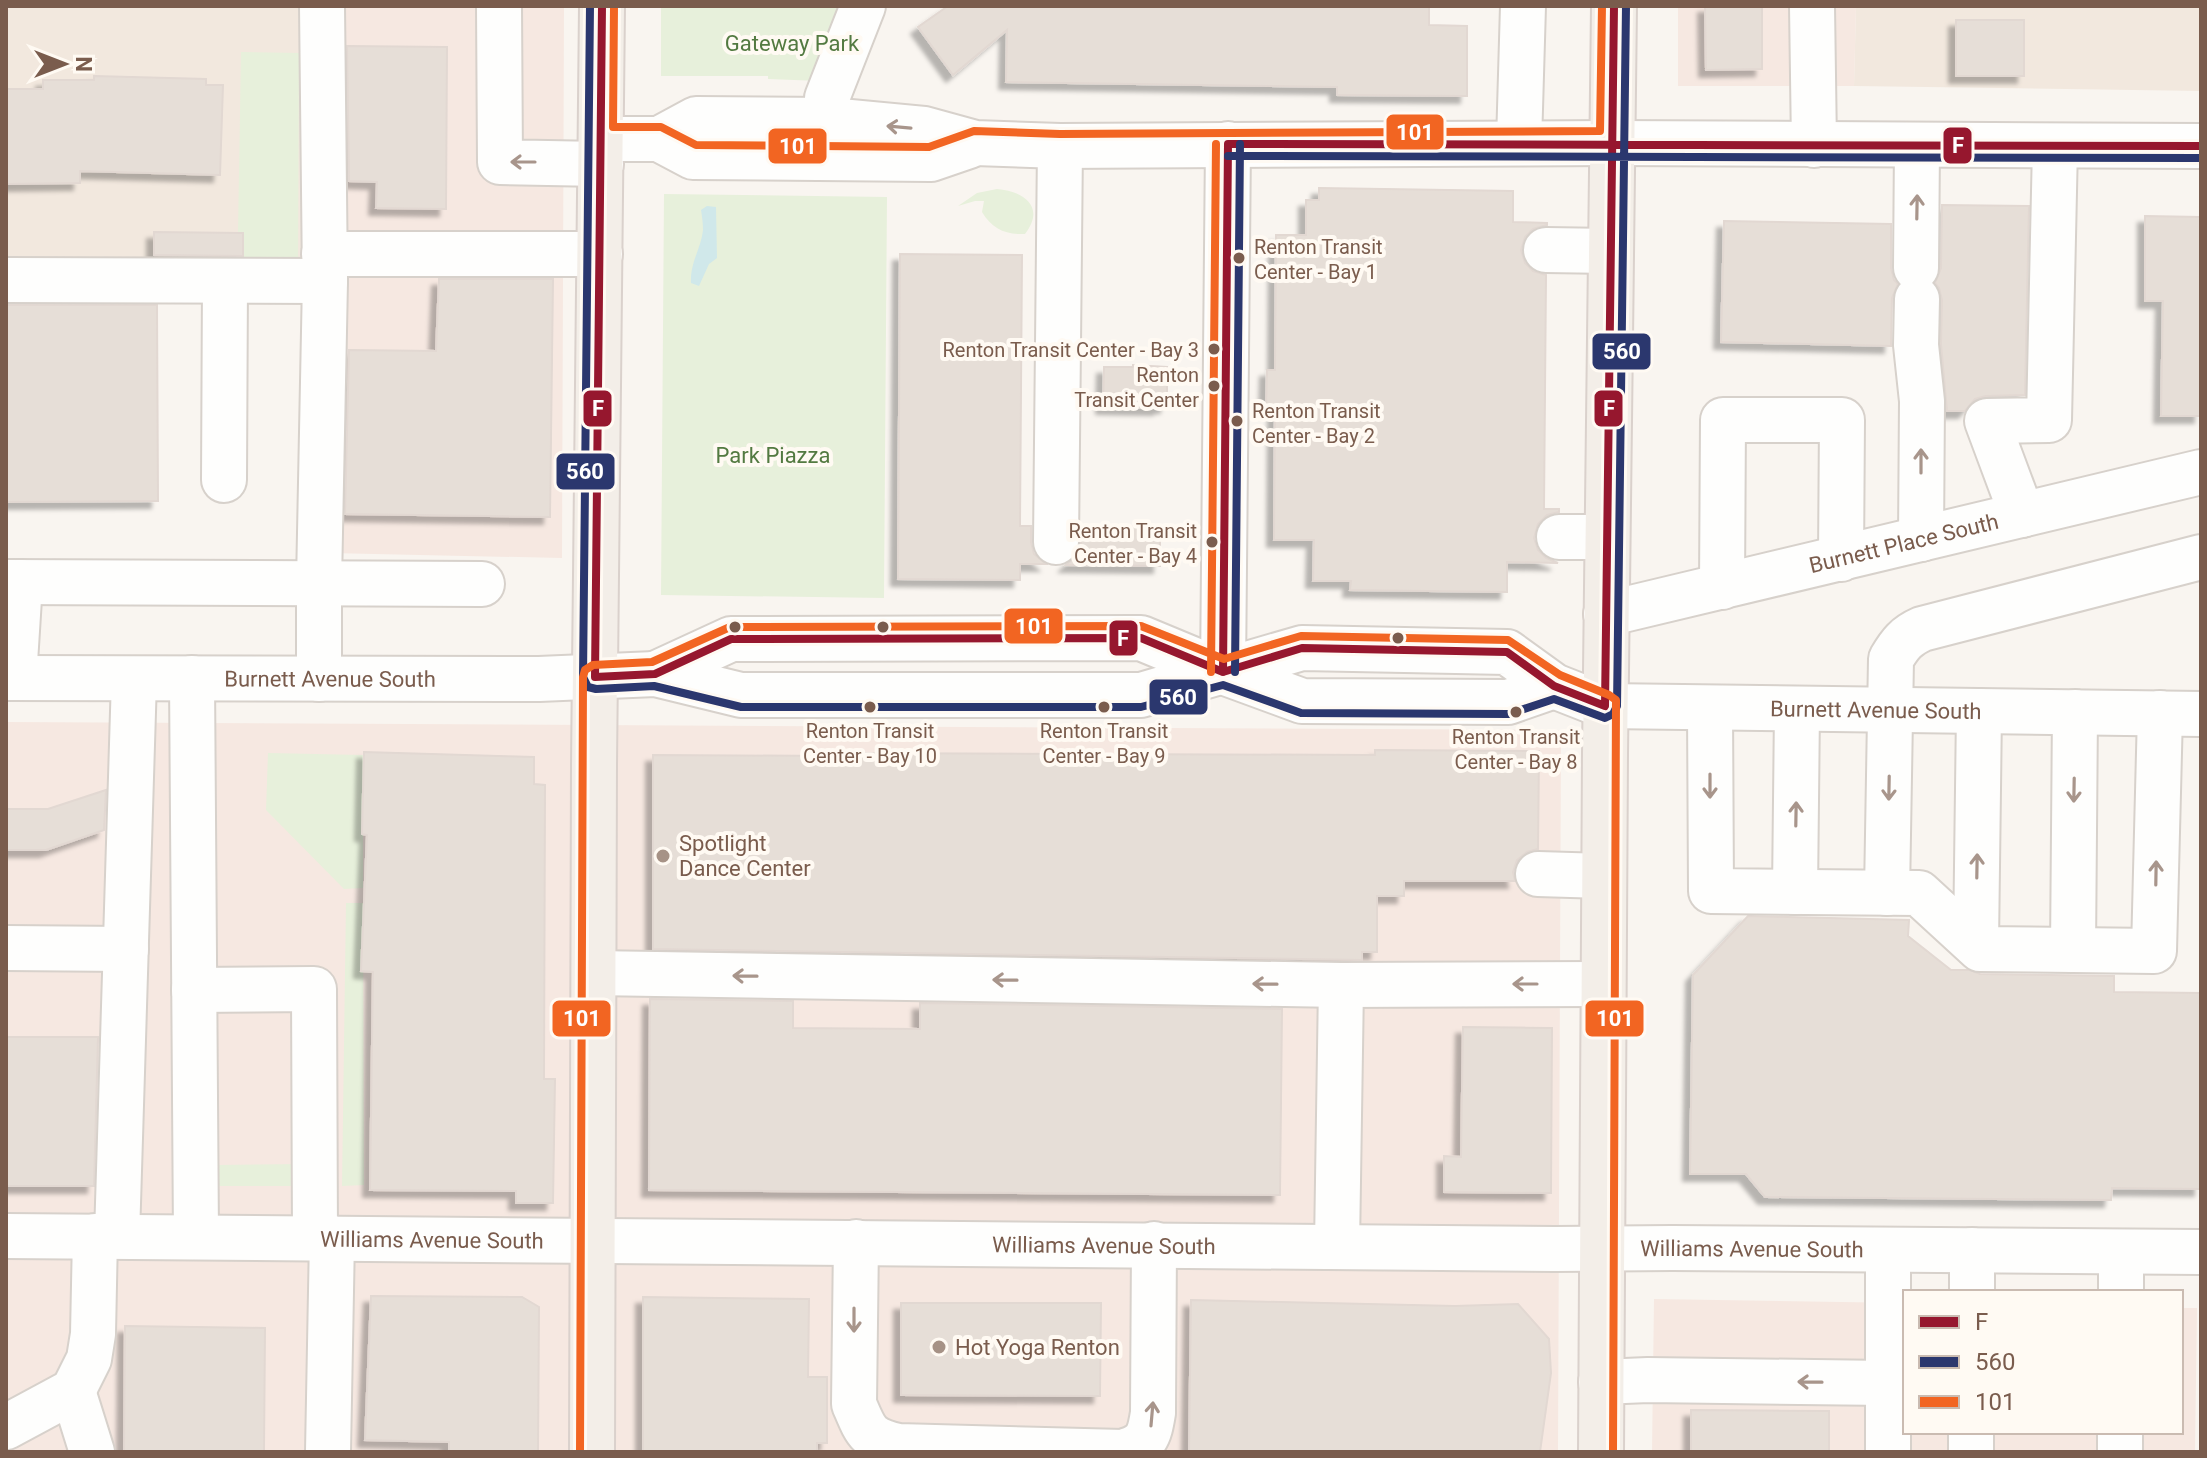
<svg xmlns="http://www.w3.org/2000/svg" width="2207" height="1458" font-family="Roboto,sans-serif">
	<defs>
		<filter id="shadow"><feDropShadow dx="-7" dy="7" stdDeviation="2" flood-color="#0004"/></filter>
	</defs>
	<rect width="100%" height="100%" fill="#f9f5f0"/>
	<path fill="#f2e8de" d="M 6,6 L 313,6 L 315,266 L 6,270 Z
		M 1856,6 L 2201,6 L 2201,91 L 1854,86 Z"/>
	<path fill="#f6e8e1" d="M 329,6 L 564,6 L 562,558 L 329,553 Z
		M 1678,6 L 1856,6 L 1854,86 L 1678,86 Z
		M 6,722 L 1561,730 L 1558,1452 L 6,1452 Z
		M 1654,1299 L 1905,1303 L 1905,1432 L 2181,1432 L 2181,1308 L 2197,1308 L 2195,1452 L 1652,1452 Z"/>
	<path fill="#e7f0db" d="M 661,6 L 845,6 L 820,81 L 768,79 L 768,76 L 661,76 Z
		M 241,52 L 299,53 L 298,270 L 243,270 L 243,234 L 238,233 Z
		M 997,189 C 1024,191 1046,207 1025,234 C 1006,235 992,229 982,212 L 984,201 L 975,201 L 958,206 L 977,193 Z
		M 664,194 L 887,197 L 884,598 L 661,595 Z
		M 268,753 L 363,755 L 363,888 L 344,889 L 266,810 Z
		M 346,903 L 363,903 L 364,1185 L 342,1186 Z
		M 311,1164 L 311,1186 L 218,1186 L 217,1165 Z"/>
	<path fill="#d0e8ea" d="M 707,206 L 716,207 L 717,258 L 709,264 L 699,286 L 691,283 C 690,262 701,249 703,230 C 703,224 702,216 701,210 Z"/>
	<path fill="#e6ded7" stroke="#e2d8d2" stroke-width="2" filter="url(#shadow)" d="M 948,6 L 1429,6 L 1429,25 L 1467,26 L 1467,96 L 1337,95 L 1337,87 L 1006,82 L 1007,30 L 953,75 L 918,27 Z
		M 1705,6 L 1762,6 L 1762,69 L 1706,70 Z
		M 1956,20 L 2024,20 L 2024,76 L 1956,76 Z
		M 347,46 L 447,47 L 446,209 L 376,208 L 377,182 L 349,181 Z
		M 94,76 L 206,79 L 206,85 L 223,85 L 220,175 L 80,171 L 80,183 L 6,184 L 6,89 L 43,89 L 43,80 L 94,80 Z
		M 1319,188 L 1513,191 L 1513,222 L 1547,223 L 1547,225 L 1533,229 L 1525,237 L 1521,250 L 1525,263 L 1533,271 L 1546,275 L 1544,509 L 1559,509 L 1559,512 L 1547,515 L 1538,524 L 1534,538 L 1538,550 L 1546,558 L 1558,563 L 1507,562 L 1507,592 L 1350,590 L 1351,581 L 1313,581 L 1314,540 L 1274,540 L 1275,409 L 1266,408 L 1267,370 L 1275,370 L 1276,235 L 1306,235 L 1306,200 L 1319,200 Z
		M 1942,205 L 2029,206 L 2025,395 L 1986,396 L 1975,399 L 1965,411 L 1947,411 L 1941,344 L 1942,300 L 1939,288 L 1935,283 L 1941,268 Z
		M 2145,216 L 2201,217 L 2201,416 L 2161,416 L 2163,301 L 2145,301 Z
		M 1724,221 L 1891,224 L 1891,268 L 1894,280 L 1898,284 L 1892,298 L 1891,346 L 1721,342 Z
		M 154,232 L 243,233 L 243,256 L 154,255 Z
		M 900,254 L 1022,255 L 1020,526 L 1031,526 L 1031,542 L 1034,554 L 1046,564 L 1020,564 L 1020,580 L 898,579 Z
		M 439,279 L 553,279 L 550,517 L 345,514 L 349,350 L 436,351 Z
		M 6,305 L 157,305 L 158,501 L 6,502 Z
		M 1133,365 L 1167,367 L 1167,406 L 1160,406 L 1160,408 L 1103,407 L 1104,367 L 1133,367 Z
		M 1081,526 L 1160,527 L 1160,566 L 1066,565 L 1078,554 L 1081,542 Z
		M 1375,750 L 1539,751 L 1538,849 L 1527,852 L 1517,860 L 1513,872 L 1515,881 L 1404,881 L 1404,896 L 1377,896 L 1377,952 L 1362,952 L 1362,960 L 653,949 L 653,755 L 833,756 L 833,753 L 1375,755 Z
		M 364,752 L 534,757 L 534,784 L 545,785 L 544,1079 L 555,1079 L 553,1203 L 516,1203 L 516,1191 L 370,1190 L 373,972 L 361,971 L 367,835 L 362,834 Z
		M 106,790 L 104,830 L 46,850 L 6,850 L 6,809 L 48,809 Z
		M 1748,916 L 1909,920 L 1908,936 L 1951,970 L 1970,970 L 1980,974 L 2114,976 L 2114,992 L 2201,993 L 2201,1189 L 2112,1188 L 2111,1200 L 1765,1197 L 1746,1174 L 1690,1174 L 1693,975 Z
		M 650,999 L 793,1001 L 793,1028 L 920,1029 L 920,1003 L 1282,1009 L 1280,1195 L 649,1190 Z
		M 1463,1027 L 1552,1028 L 1551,1193 L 1444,1192 L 1444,1156 L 1461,1157 Z
		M 6,1037 L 98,1037 L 94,1186 L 6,1186 Z
		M 371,1296 L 522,1297 L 539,1307 L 538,1452 L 449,1452 L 449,1442 L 365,1440 Z
		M 643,1297 L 809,1299 L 808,1377 L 827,1377 L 827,1443 L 817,1443 L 817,1452 L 643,1452 Z
		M 1191,1300 L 1455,1306 L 1518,1304 L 1549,1339 L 1551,1373 L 1540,1452 L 1189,1452 Z
		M 901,1303 L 1101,1303 L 1100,1396 L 901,1395 Z
		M 125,1326 L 265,1328 L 264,1452 L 124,1452 Z
		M 1691,1410 L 1829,1411 L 1829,1452 L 1691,1452 Z"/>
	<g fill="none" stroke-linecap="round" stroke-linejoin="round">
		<g stroke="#d7d1cb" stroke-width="48">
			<g id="minor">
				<path d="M 499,6 L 500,162 L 601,164"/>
				<path d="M 1812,6 L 1814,145"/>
				<path d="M 829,120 L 827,98 L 863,6"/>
				<path d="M 601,139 L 659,139 L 693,157 L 931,159 L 969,146"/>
				<path d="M 659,139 L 696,119 L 829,120 L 924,129 L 975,143 L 1060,146 L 1612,143 L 2201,146"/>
				<path d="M 1519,143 L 1523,6"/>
				<path d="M 1546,250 L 1611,251"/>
				<path d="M 324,254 L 600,254"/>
				<path d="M 1916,268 L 1917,145"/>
				<path d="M 6,280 L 325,281"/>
				<path d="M 1917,299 L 1916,345 L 1922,401 L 1921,539"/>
				<path d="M 224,480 L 225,281"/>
				<path d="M 2022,515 L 1987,421 L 2049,420 L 2055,146"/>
				<path d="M 1559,537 L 1607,537"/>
				<path d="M 1056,542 L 1060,146"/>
				<path d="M 6,582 L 482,584"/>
				<path d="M 1722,587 L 1723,420 L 1842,420 L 1841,559"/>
				<path id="s1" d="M 1606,614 L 2201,472"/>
				<path d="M 1223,672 L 1228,144"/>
				<path d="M 655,674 L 731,639 L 1141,638 L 1223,672 L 1302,701 L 1508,702 L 1554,686"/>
				<path id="s2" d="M 6,678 L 539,679 L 655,674 L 741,695 L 1141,695 L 1302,648 L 1507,652 L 1554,686 L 1605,706 L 2201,714"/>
				<path d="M 14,678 L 20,582"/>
				<path d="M 192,678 L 196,1237"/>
				<path d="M 319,679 L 319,583 L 325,281 L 322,6"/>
				<path d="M 1710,708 L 1711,891 L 1919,893 L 1980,949 L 2154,951 L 2160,713"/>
				<path d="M 1538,874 L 1604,876"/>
				<path d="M 1795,892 L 1797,709"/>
				<path d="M 1887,893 L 1891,659 C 1900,644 1906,636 1922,629 L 2201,557"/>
				<path d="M 1976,944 L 1979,711"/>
				<path d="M 6,948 L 126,949"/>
				<path d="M 2073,950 L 2075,712"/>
				<path d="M 594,973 L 1341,985 L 1603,984"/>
				<path d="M 194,990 L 314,989 L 315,1238"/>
				<path id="s3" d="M 6,1236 L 1555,1249 L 1672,1248 L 2201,1252"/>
				<path d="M 117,1236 L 134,679"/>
				<path d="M 856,1242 L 854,1404 C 866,1432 867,1439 898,1446 L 1123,1452 C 1147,1444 1149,1437 1153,1413 L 1154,1244"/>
				<path d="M 1337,1246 L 1341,985"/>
				<path d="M 1972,1250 L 1972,1292"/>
				<path d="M 2121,1252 L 2121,1292"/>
				<path d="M 1601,1382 L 1648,1380 L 1888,1383"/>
				<path d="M 73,1391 L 92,1452"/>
				<path d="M 6,1427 L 73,1391 L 89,1359 L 93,1334 L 95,1236"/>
				<path d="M 328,1452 L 332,1238"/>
				<path d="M 1888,1452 L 1888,1250"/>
				<path d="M 1971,1452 L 1971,1432"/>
				<path d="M 2120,1452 L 2120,1432"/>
			</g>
		</g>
		<g stroke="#dad1cc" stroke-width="48">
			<path id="major" d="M 592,1452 L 594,765 L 602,6
				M 1601,1452 L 1605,754 L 1614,6"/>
		</g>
		<use href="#minor" stroke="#fefefd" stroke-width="44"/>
		<use href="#major" stroke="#f3eee8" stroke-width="44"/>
		<g stroke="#fffaf3" stroke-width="14">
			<path id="bus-1" d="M 602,6 L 595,677 L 655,674 L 731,639 L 1141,638 L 1223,672 L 1302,648 L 1507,652 L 1554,686 L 1605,706 L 1614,6
				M 1228,144 L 2201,146
				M 1223,672 L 1228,144"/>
		</g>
		<g stroke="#fffaf3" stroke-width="14">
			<path id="bus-2" d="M 590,6 L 583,677 L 588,687 L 596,689 L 654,686 L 741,707 L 1141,707 L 1223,685 L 1301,713 L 1509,714 L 1554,699 L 1605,718 L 1613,714 L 1617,706 L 1626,6
				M 1228,156 L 2201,158
				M 1235,672 L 1240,144"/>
		</g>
		<g stroke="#fffaf3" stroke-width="14">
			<path id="bus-3" d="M 614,6 L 613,127 L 661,127 L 696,145 L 929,147 L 974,131 L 1060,134 L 1600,131 L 1602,6
				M 1211,672 L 1216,144
				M 580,1452 L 583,677 L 585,670 L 593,665 L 652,662 L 730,627 L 1141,626 L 1224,659 L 1301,636 L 1508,640 L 1560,675 L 1609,695 L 1616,700 L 1613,1452"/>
		</g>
		<use href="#bus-1" stroke="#96172e" stroke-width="8"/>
		<use href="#bus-2" stroke="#2b376e" stroke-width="8"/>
		<use href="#bus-3" stroke="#f26522" stroke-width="8"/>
	</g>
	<defs><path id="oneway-shaft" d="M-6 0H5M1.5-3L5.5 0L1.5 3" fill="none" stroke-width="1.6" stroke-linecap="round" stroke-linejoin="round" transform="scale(2)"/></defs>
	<g stroke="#a8958b">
		<use href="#oneway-shaft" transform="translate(899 127) rotate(-175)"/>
		<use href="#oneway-shaft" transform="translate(523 162) rotate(180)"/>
		<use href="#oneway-shaft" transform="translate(1917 207) rotate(-89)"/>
		<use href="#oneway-shaft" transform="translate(1921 461) rotate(-90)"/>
		<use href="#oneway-shaft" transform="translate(1710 786) rotate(90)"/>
		<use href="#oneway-shaft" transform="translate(1889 788) rotate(91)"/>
		<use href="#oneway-shaft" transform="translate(2074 790) rotate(91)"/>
		<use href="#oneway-shaft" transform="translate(1796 814) rotate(-89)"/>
		<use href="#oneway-shaft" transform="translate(1977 866) rotate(-89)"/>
		<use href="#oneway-shaft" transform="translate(2156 873) rotate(-89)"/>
		<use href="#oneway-shaft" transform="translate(745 976) rotate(-179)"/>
		<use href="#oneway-shaft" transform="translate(1005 980) rotate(-179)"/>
		<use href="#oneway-shaft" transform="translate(1265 984) rotate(-179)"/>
		<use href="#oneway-shaft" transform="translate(1525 984) rotate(180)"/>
		<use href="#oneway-shaft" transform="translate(854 1320) rotate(90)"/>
		<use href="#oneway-shaft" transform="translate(1810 1382) rotate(-179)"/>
		<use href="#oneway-shaft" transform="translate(1152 1414) rotate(-85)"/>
	</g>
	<g fill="#7a5c4d" stroke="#fffaf3" stroke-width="3">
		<circle cx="1239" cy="258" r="7"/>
		<circle cx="1214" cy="349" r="7"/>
		<circle cx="1214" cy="386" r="7"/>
		<circle cx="1237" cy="421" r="7"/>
		<circle cx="1212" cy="542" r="7"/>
		<circle cx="735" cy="627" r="7"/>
		<circle cx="883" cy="627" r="7"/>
		<circle cx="1398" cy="638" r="7"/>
		<circle cx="870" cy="707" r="7"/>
		<circle cx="1104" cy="707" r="7"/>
		<circle cx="1516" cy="712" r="7"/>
	</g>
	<g fill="#a69286" stroke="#fffaf3" stroke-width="3">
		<circle cx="663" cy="856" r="8"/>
		<circle cx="939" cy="1347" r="8"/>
	</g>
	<g text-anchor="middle" stroke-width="8" stroke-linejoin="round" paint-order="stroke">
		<g font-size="20" fill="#7a5c4d" stroke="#fffaf3" text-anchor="end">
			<text x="1254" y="254" text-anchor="start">Renton Transit<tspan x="1254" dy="25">Center - Bay 1</tspan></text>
			<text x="1199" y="357">Renton Transit Center - Bay 3</text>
			<text x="1199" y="382">Renton<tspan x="1199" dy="25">Transit Center</tspan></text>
			<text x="1252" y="418" text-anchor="start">Renton Transit<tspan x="1252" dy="25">Center - Bay 2</tspan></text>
			<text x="1197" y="538">Renton Transit<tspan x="1197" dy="25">Center - Bay 4</tspan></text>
			<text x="870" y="738" text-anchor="middle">Renton Transit<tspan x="870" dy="25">Center - Bay 10</tspan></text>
			<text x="1104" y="738" text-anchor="middle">Renton Transit<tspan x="1104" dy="25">Center - Bay 9</tspan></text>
			<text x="1516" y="744" text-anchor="middle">Renton Transit<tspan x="1516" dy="25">Center - Bay 8</tspan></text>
		</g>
		<g font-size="22" fill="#537a41" stroke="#fffaf3">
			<text x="792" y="51">Gateway Park</text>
			<text x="773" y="463">Park Piazza</text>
		</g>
		<g font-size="22" fill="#7a5c4d" stroke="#fffaf3">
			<text dy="8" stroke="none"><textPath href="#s1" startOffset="306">Burnett Place South</textPath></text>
			<text dy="8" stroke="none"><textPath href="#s2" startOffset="324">Burnett Avenue South</textPath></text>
			<text dy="8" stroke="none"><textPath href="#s2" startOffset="1894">Burnett Avenue South</textPath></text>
			<text dy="8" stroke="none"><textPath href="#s3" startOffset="426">Williams Avenue South</textPath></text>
			<text dy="8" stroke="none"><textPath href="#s3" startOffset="1098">Williams Avenue South</textPath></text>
			<text dy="8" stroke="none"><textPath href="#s3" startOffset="1746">Williams Avenue South</textPath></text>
		</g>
		<g font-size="22" fill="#7a5c4d" stroke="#fffaf3" text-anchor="start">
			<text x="679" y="851">Spotlight<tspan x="679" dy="25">Dance Center</tspan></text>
			<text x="955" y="1355">Hot Yoga Renton</text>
		</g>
	</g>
	<g stroke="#fffaf3" stroke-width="3">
		<rect x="1385" y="113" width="60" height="38" rx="8" fill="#f26522"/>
		<rect x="1942" y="126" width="31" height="39" rx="8" fill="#96172e"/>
		<rect x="767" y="127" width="61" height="38" rx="8" fill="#f26522"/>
		<rect x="1591" y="332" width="61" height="39" rx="8" fill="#2b376e"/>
		<rect x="1593" y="389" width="31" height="39" rx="8" fill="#96172e"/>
		<rect x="582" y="389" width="31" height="39" rx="8" fill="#96172e"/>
		<rect x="555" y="452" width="61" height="39" rx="8" fill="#2b376e"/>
		<rect x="1003" y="607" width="61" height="38" rx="8" fill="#f26522"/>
		<rect x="1108" y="619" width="31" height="38" rx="8" fill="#96172e"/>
		<rect x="1148" y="678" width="61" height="38" rx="8" fill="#2b376e"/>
		<rect x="551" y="999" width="61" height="39" rx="8" fill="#f26522"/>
		<rect x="1584" y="999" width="61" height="39" rx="8" fill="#f26522"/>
	</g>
	<g font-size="22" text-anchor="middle" font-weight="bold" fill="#fff">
		<text x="1415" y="140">101</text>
		<text x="1958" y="153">F</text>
		<text x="798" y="154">101</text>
		<text x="1622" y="359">560</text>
		<text x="1609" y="416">F</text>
		<text x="598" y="416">F</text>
		<text x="585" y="479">560</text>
		<text x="1034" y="634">101</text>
		<text x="1123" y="646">F</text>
		<text x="1178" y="705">560</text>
		<text x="582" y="1026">101</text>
		<text x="1615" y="1026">101</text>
	</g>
	<rect width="2207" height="1458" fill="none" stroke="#7a5c4d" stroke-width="16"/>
	<rect x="1903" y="1290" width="280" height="144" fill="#fffaf3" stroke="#cabbb1" stroke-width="2"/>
	<rect x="1919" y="1316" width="40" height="12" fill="#96172e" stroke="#cabbb1" stroke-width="2"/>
	<text x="1975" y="1330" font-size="24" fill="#7a5c4d">F</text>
	<rect x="1919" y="1356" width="40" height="12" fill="#2b376e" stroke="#cabbb1" stroke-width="2"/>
	<text x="1975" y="1370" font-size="24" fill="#7a5c4d">560</text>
	<rect x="1919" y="1396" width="40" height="12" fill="#f26522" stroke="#cabbb1" stroke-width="2"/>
	<text x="1975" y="1410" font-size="24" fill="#7a5c4d">101</text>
	<g transform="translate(64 64) rotate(90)" stroke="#fffaf3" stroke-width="6" paint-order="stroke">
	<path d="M0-6L14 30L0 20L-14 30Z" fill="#7a5c4d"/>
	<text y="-12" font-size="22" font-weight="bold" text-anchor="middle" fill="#7a5c4d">N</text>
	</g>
</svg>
